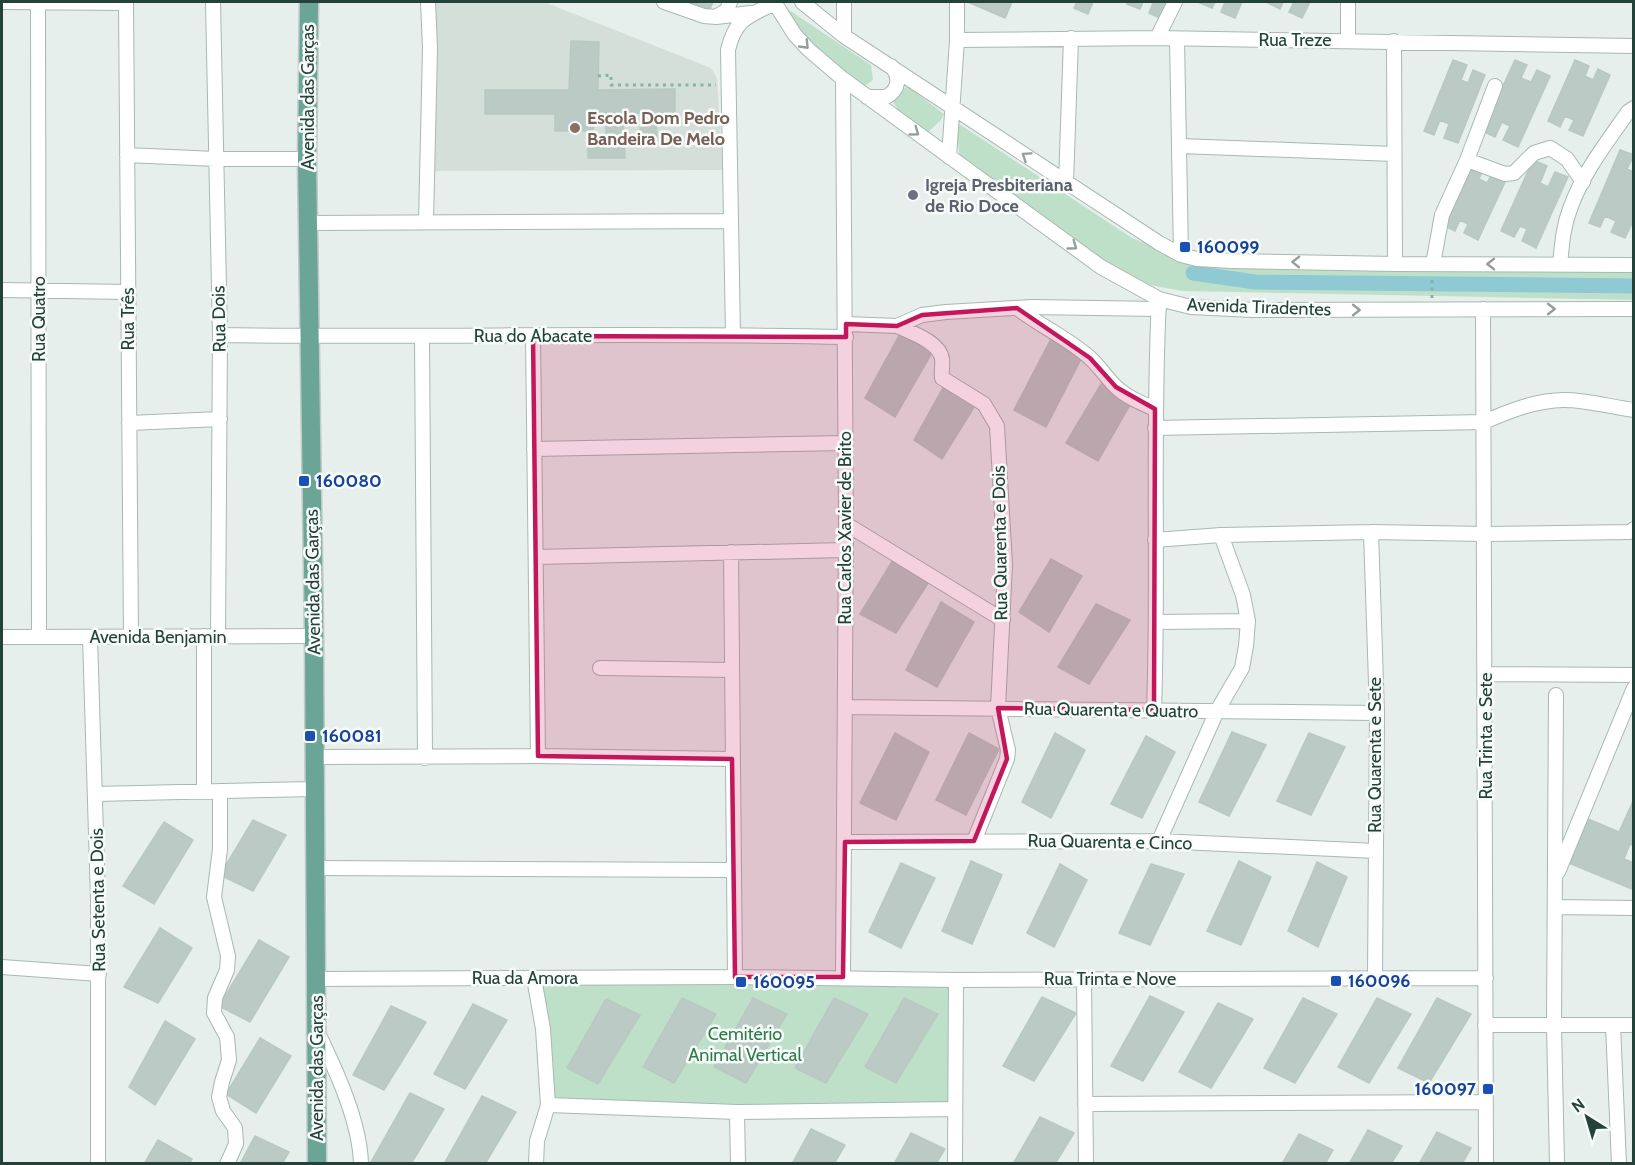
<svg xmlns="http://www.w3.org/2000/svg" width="1635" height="1165" font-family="Cabin,sans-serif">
	<rect width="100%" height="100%" fill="#e6efeb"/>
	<path fill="#d4dfda" d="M 430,2 L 544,2 L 711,68 L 717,78 L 723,170 L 429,171 Z"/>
	<path fill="#bfe0c8" d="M 783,6 L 871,65 L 873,80 L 865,86 L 802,42 Z
		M 907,86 L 944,114 L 941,120 L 926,134 L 901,114 L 891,99 Z
		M 956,122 L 1132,238 L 1188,261 L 1633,266 L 1633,300 L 1183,291 L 1128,281 L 960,161 Z
		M 534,978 L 956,980 L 955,1109 L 548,1105 Z"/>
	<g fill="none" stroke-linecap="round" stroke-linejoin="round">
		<path stroke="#8ec9d4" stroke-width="15" d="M 1193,273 L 1255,282 L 1634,286"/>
	</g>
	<path fill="#bbcac4" stroke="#b8c9c2" stroke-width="1.5" d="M 689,2 L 713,2 L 710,9 Z
		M 971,2 L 1012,2 L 1005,18 L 970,3 Z
		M 1077,2 L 1093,2 L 1088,14 L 1074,8 Z
		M 1128,2 L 1143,2 L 1140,9 L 1127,4 Z
		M 1151,2 L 1170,2 L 1162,19 L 1149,13 L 1153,3 Z
		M 1201,2 L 1215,2 L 1212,8 L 1200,3 Z
		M 1225,2 L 1242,2 L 1235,18 L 1221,12 Z
		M 1268,2 L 1283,2 L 1280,9 L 1268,3 Z
		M 1292,2 L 1310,2 L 1302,18 L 1289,12 L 1294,2 Z
		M 571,41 L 599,42 L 598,90 L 675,89 L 675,113 L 623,113 L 625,158 L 588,158 L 588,137 L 606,136 L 606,113 L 593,114 L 593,131 L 555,131 L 555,114 L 485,114 L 485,90 L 569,90 Z
		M 1453,60 L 1467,65 L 1461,80 L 1468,83 L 1473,70 L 1485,75 L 1458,143 L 1444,138 L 1449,124 L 1440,120 L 1434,135 L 1424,131 Z
		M 1515,60 L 1527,65 L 1521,78 L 1531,82 L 1537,70 L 1550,76 L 1518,147 L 1503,140 L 1510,126 L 1502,122 L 1495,137 L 1482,131 Z
		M 1575,60 L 1589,66 L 1585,76 L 1593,80 L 1598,69 L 1610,75 L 1583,136 L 1569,130 L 1574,120 L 1565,116 L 1560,127 L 1548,121 Z
		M 656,123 L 657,137 L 641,138 L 640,128 L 647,127 L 647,124 Z
		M 1620,150 L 1634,155 L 1627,169 L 1634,172 L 1634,219 L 1625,238 L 1611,232 L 1616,221 L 1605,216 L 1600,227 L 1589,223 Z
		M 1533,160 L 1547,166 L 1540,183 L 1548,187 L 1555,172 L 1568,177 L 1536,248 L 1522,241 L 1527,229 L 1520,226 L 1514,237 L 1501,231 Z
		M 1469,164 L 1483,170 L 1479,179 L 1487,183 L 1492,174 L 1506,180 L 1478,240 L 1464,233 L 1468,224 L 1460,220 L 1455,231 L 1441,224 Z
		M 901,332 L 933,351 L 895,417 L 865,398 Z
		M 1051,339 L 1083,355 L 1046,427 L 1014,410 Z
		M 1101,384 L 1131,403 L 1098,461 L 1066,443 Z
		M 944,386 L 976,404 L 942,459 L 914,440 Z
		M 896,555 L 932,577 L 896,633 L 860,614 Z
		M 1051,559 L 1082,576 L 1049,632 L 1019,612 Z
		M 941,602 L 974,622 L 937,687 L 906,670 Z
		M 1096,604 L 1130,620 L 1089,684 L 1058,667 Z
		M 1232,732 L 1266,745 L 1229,816 L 1199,802 Z
		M 895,733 L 929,752 L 896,820 L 860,803 Z
		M 969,733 L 999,749 L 966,815 L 936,800 Z
		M 1055,733 L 1085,750 L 1051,818 L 1022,802 Z
		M 1309,733 L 1345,747 L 1311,815 L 1277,801 Z
		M 1146,736 L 1175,752 L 1142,818 L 1111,804 Z
		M 1634,799 L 1634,846 L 1630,844 L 1624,859 L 1634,863 L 1634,890 L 1569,863 L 1588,819 L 1619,832 Z
		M 253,820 L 286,835 L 253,891 L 220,875 Z
		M 164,822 L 193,840 L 154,904 L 123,886 Z
		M 971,861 L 1002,875 L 972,944 L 942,931 Z
		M 1239,861 L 1271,877 L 1241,945 L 1207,931 Z
		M 1317,862 L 1347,877 L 1318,947 L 1288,931 Z
		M 901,863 L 935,878 L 901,948 L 869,932 Z
		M 1060,864 L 1087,880 L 1054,947 L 1027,933 Z
		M 1151,864 L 1184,874 L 1150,945 L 1119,933 Z
		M 160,928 L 192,948 L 158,1003 L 124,987 Z
		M 259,940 L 289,957 L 250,1022 L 219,1006 Z
		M 1150,996 L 1184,1012 L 1143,1081 L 1111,1066 Z
		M 1042,997 L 1076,1013 L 1034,1081 L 1003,1066 Z
		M 682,998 L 716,1014 L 674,1083 L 643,1067 Z
		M 753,998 L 787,1014 L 746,1083 L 714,1067 Z
		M 834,998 L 868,1014 L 826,1083 L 795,1068 Z
		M 904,998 L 938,1014 L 896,1083 L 865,1067 Z
		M 1303,998 L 1337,1014 L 1295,1083 L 1264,1068 Z
		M 1377,998 L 1411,1014 L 1369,1083 L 1338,1067 Z
		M 1437,998 L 1471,1014 L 1429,1083 L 1398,1068 Z
		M 606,999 L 640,1015 L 598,1084 L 567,1068 Z
		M 1218,1003 L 1253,1019 L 1211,1088 L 1179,1072 Z
		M 473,1004 L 507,1020 L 465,1089 L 434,1074 Z
		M 391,1006 L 426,1022 L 384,1090 L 353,1075 Z
		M 165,1021 L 195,1039 L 155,1105 L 129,1087 Z
		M 260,1038 L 291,1056 L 256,1113 L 226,1094 Z
		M 410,1093 L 444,1109 L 411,1164 L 371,1162 Z
		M 482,1096 L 516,1112 L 485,1164 L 444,1164 Z
		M 1040,1117 L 1074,1133 L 1055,1164 L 1013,1164 Z
		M 811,1129 L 845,1145 L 834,1164 L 792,1164 Z
		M 1368,1130 L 1402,1146 L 1391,1164 L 1349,1164 Z
		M 1437,1132 L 1471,1148 L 1462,1164 L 1419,1164 Z
		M 911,1133 L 945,1149 L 936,1164 L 894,1164 Z
		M 1299,1134 L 1333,1150 L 1325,1164 L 1282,1164 Z
		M 255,1136 L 289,1152 L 282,1164 L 240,1164 Z
		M 158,1140 L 192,1159 L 189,1164 L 144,1164 Z"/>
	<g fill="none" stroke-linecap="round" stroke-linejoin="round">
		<g stroke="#a8b8b2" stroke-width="16">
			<path id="minor" d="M 2,2 L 126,3
				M 38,2 L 39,637
				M 126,2 L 131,636
				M 213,2 L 220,335 L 218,637
				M 664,2 L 704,16 L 716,17 L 751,13
				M 774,2 L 795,35 L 809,50 L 843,79 L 1101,267 L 1159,299 L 1191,307 L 1253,310 L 1634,309
				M 802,2 L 844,36 L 1159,243 L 1181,255 L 1197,259 L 1232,261 L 1395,264 L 1634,265
				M 716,17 L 727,10 L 730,2
				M 844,36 L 844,2
				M 1157,38 L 1175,2
				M 1177,39 L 1181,255
				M 957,40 L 1157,38 L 1634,46
				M 1348,40 L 1348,2
				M 1394,41 L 1395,264
				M 843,79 L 846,524 L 843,977
				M 867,97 L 886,97 C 899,90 901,77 891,66
				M 1180,146 L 1394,154
				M 127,155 L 216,159 L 307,159
				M 949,157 L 957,40 L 957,2
				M 1467,160 L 1505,174 L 1514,173 L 1534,153 L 1550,148 L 1567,159 L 1583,182
				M 1066,183 L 1071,38
				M 426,222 L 430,48 L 428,2
				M 309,223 L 731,221
				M 1433,264 L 1442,215 L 1467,160 L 1495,86
				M 1560,264 C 1562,245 1563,227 1570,209 C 1582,174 1607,142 1628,112 L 1634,108
				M 2,290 L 128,292
				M 1017,308 C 1040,326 1068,338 1090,358 C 1099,366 1106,377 1115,386 C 1126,397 1141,403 1155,409
				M 1483,309 L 1486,1164
				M 846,324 L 897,326 L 922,315 L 946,312 L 1032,307 L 1159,309
				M 897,326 C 910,332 940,342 942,359 C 943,366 941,371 942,378 L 984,404 L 997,426 L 1005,565 L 998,708 L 1008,750 L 1007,759 L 974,841
				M 220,335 C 428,338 637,332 846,337
				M 733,335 L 728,50 C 735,19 748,16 775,3
				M 533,336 L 538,756
				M 422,337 L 425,758
				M 129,423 L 220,419
				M 1155,428 L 1484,422 C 1509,411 1537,400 1564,400 C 1587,400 1611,407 1634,410
				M 534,449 L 845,443
				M 846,524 L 1003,620
				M 1371,532 L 1377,713 L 1375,978
				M 1155,540 L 1221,535 L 1371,532 L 1484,534 L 1630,532 L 1634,529
				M 731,552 L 735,977
				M 536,557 L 845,550
				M 1157,622 L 1248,621
				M 204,636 L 204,791
				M 2,637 L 314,636
				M 90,637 L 98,900 L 98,1164
				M 600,668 L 732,670
				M 1486,674 L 1634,675
				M 1556,695 L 1554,1025 L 1557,1164
				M 845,707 L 1377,713
				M 1154,710 C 1159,573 1152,436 1159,299
				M 315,757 L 538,756 L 732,759
				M 220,791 L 220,849 L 214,897 L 228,956 L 227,970 L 215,998 L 214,1013 L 227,1037 L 229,1060 L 222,1082 L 219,1097 L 223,1111 L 235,1128 L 236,1144 L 227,1164
				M 95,794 L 314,789
				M 1159,841 L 1217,711 L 1242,668 L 1246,646 L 1248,621 L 1243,595 L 1221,535
				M 845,842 L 1159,841 L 1376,851
				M 314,868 L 733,870
				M 1558,872 L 1634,688
				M 1555,907 L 1634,908
				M 2,967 L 99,974
				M 534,978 L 543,1029 L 548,1105 L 537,1141 L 536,1164
				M 316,979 L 735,977 L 956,980 L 1486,978
				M 1084,980 L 1086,1164
				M 1485,1025 L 1634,1025
				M 1613,1025 L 1619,1164
				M 318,1033 C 336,1070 360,1122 361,1164
				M 1085,1104 L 1485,1102
				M 548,1105 L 737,1112 L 955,1109
				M 737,1112 L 738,1164
				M 955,1164 L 956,980"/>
		</g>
		<g stroke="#c2cac8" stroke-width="21">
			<path id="major" d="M 309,2 L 307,159 L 314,636 L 317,1164"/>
		</g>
		<path stroke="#86b3a5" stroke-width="3" stroke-dasharray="3 4.5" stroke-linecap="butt" d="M 598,76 L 611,75 L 611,85 L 716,85
			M 1432,298 L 1432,278"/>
		<use href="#minor" stroke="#fff" stroke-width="14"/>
		<use href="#major" stroke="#6aa596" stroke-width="18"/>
	</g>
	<defs><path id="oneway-chevron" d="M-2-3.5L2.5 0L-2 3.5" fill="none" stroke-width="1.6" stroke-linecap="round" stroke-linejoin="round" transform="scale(1.5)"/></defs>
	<g stroke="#92a09c">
		<use href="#oneway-chevron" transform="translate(805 45) rotate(46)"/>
		<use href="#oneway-chevron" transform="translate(915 132) rotate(36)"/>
		<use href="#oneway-chevron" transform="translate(1026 156) rotate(-146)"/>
		<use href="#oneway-chevron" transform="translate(1073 246) rotate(36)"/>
		<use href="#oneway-chevron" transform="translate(1296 262) rotate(-179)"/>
		<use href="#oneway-chevron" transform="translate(1491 264) rotate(-180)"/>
		<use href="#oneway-chevron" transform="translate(1551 309)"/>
		<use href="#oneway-chevron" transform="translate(1356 310)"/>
	</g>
	<path fill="#c2185b" fill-opacity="0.2" stroke="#c2185b" stroke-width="4.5" stroke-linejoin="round" d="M 1017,308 L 1090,358 L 1116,387 L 1155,409 L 1154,710 L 998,708 L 1007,759 L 974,841 L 845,842 L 843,977 L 735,977 L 732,759 L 538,756 L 533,336 L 846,337 L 846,324 L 897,326 L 922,315 Z"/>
	<circle fill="#8d6e63" stroke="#f7fbf9" stroke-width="2" cx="575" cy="128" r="6"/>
	<circle fill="#6b7280" stroke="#f7fbf9" stroke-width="2" cx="913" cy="195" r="6"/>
	<g fill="#1a4fb4" stroke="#f7fbf9" stroke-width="2">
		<rect x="1179" y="241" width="12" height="12" rx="3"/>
		<rect x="298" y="475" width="12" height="12" rx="3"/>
		<rect x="304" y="730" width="12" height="12" rx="3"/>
		<rect x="1330" y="975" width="12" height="12" rx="3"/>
		<rect x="735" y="976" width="12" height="12" rx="3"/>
		<rect x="1482" y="1083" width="12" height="12" rx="3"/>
	</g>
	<g text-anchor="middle" stroke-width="5" stroke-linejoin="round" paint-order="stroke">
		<g font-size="18" fill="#24423a" stroke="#f7fbf9">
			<text x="1295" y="46">Rua Treze</text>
			<text transform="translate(308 97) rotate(-90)" y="6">Avenida das Garças</text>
			<text transform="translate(1259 307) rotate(2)" y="6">Avenida Tiradentes</text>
			<text transform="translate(39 319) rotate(-90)" y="6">Rua Quatro</text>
			<text transform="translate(128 319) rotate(-90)" y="6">Rua Três</text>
			<text transform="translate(219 319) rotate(-91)" y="6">Rua Dois</text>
			<text x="533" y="342">Rua do Abacate</text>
			<text transform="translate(845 528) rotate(-90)" y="6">Rua Carlos Xavier de Brito</text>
			<text transform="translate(1000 543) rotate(-91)" y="6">Rua Quarenta e Dois</text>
			<text transform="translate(313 582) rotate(-91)" y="6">Avenida das Garças</text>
			<text x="158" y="643">Avenida Benjamin</text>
			<text transform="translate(1111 710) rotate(1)" y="6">Rua Quarenta e Quatro</text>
			<text transform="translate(1486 736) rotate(-90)" y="6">Rua Trinta e Sete</text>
			<text transform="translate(1375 755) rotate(-90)" y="6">Rua Quarenta e Sete</text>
			<text transform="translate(1110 842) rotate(1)" y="6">Rua Quarenta e Cinco</text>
			<text transform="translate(98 900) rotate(-91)" y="6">Rua Setenta e Dois</text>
			<text x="525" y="984">Rua da Amora</text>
			<text x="1110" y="985">Rua Trinta e Nove</text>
			<text transform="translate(317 1068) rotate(-90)" y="6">Avenida das Garças</text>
		</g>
		<g font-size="18" font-weight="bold" fill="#785e54" stroke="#f7fbf9" text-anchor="start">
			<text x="587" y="124">Escola Dom Pedro<tspan x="587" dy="21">Bandeira De Melo</tspan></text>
		</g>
		<g font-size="18" font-weight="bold" fill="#5b616d" stroke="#f7fbf9" text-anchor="start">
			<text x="925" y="191">Igreja Presbiteriana<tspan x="925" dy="21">de Rio Doce</tspan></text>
		</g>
		<g font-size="18" font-weight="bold" fill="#164399" stroke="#f7fbf9" text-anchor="start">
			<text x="1197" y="253">160099</text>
			<text x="316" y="487">160080</text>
			<text x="322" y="742">160081</text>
			<text x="1348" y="987">160096</text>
			<text x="753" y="988">160095</text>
			<text x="1476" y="1095" text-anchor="end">160097</text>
		</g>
		<g font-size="18" fill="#2d7a4b" stroke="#f7fbf9">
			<text x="745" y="1040">Cemitério<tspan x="745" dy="21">Animal Vertical</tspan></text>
		</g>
	</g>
	<rect width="1635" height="1165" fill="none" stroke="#24423a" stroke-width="6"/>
	<g transform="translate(1587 1117) rotate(323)" stroke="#f7fbf9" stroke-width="4.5" paint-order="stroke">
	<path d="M0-4.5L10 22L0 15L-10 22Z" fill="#24423a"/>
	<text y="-9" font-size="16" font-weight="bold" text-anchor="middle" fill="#24423a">N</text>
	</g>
</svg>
